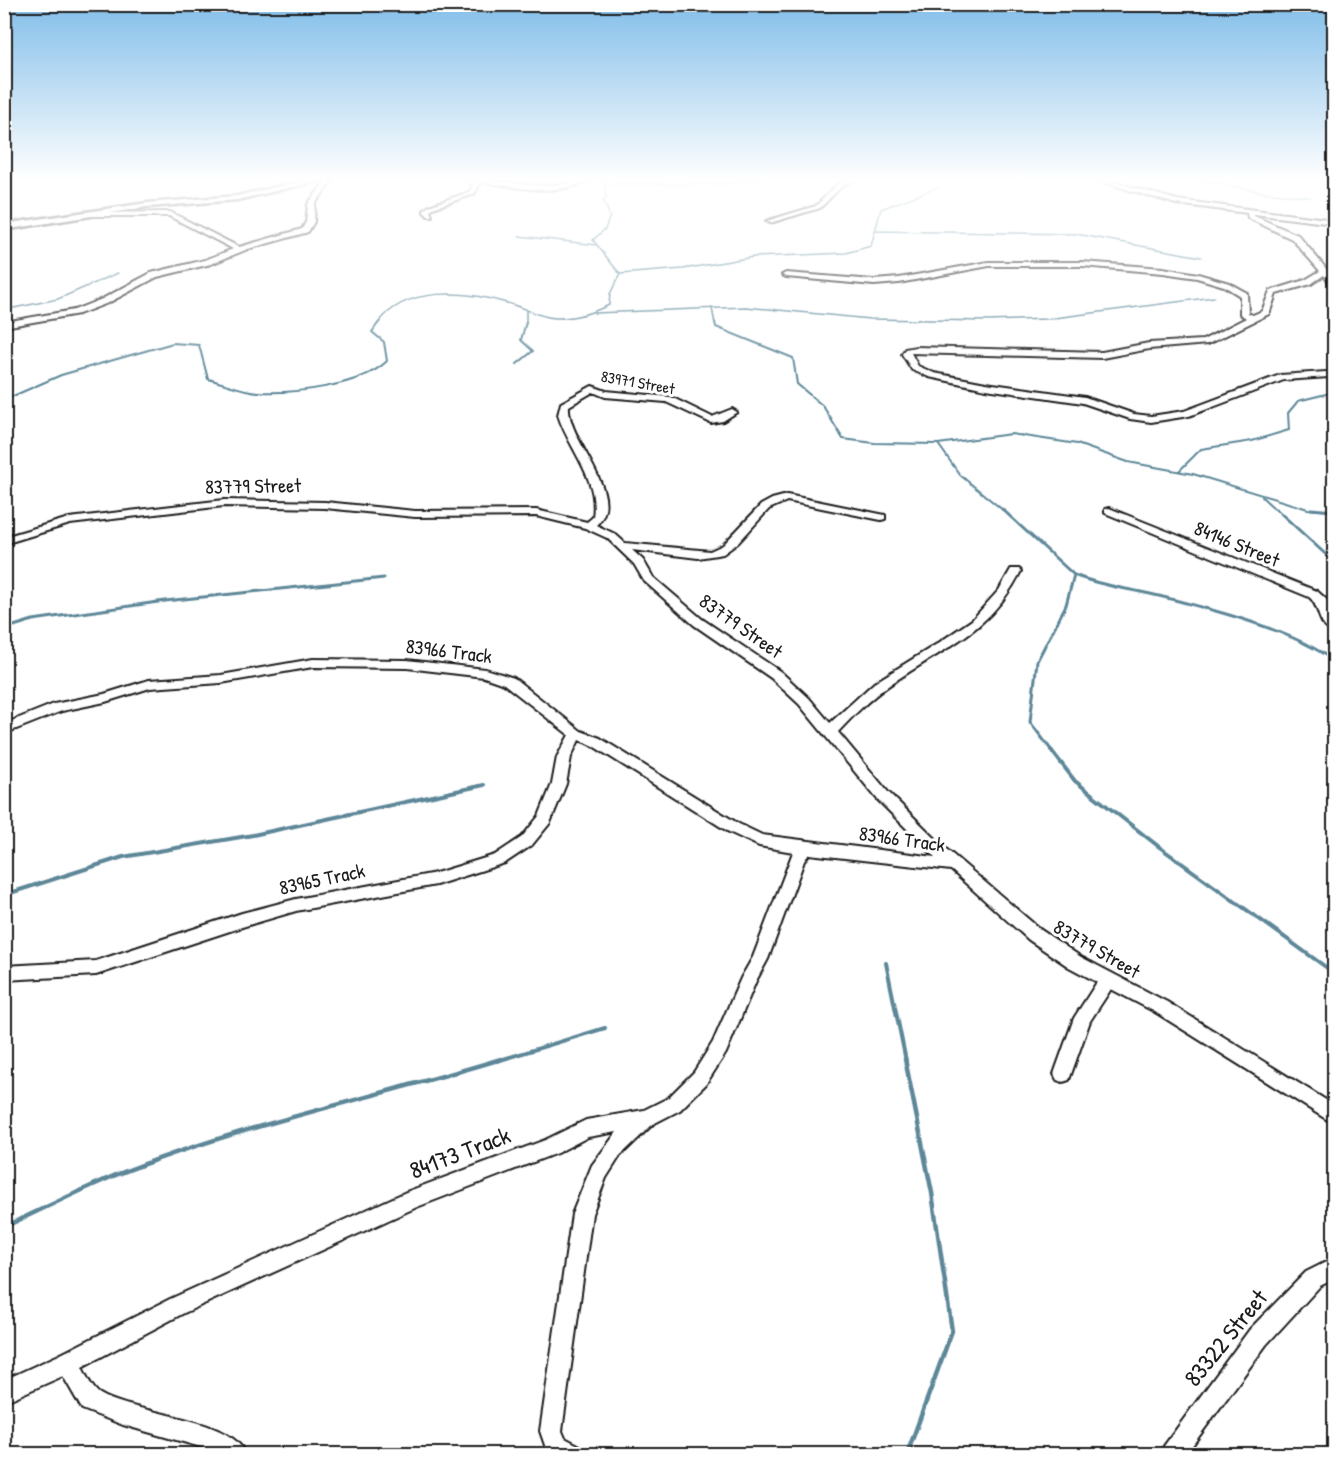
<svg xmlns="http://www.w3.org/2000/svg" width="1339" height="1459" font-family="'Patrick Hand',sans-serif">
	<rect width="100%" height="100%" fill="#fff"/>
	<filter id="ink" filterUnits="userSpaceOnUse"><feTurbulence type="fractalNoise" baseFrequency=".0167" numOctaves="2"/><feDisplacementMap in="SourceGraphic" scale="12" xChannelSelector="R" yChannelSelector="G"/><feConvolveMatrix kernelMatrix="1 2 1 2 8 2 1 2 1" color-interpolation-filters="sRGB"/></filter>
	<g filter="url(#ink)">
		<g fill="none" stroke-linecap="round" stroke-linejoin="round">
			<path stroke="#5d8798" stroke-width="1.5" d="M 1192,178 L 1263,192 L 1311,197
				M 605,184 L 726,184 L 761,178
				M 875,231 L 1076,234 L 1201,257
				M 519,236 L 597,245
				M 620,274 L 683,269 L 753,257 L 846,253 L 871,246 L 881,209 L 939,187
				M 712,308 L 715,324
				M 526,309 L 526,324
				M 4,310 L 58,299 L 118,273
				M 594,313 L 746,307 L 870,319 L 987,321 L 1047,319 L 1214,297
				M 378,324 C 404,285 467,291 507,303 C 523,307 538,317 555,318 C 574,319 592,313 609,305 L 610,294 L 620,274 L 593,240 L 605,229 L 610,216 L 603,200 L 606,198 L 604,178"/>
			<path stroke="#5d8798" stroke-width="2" d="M 715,322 L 716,327 L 793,358 L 797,384 L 823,406 L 843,439 L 874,443 L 938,444 L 1011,434 L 1077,444 L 1128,462 L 1193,474 L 1308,509 L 1330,511
				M 517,364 L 533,351 L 521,340 L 526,322
				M 4,400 L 61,375 L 173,343 L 199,345 L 208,379 C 224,383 242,391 258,392 C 293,394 362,386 387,361 L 384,342 L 372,332 L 379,322
				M 938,444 L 960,475 L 1004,511
				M 1179,471 L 1201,449 L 1252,441 L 1289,430 L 1288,413 L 1298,401 L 1334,392
				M 1262,497 L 1277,511"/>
			<path stroke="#5d8798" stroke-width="3" d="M 1002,509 L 1074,575 L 1066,605 L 1037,661 L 1030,722 L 1052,751
				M 1276,509 L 1334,562
				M 1311,509 L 1334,511
				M 1074,575 C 1103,587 1133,589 1163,597 C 1214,610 1293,630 1334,661
				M 4,629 L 33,620 L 165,601 L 384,578"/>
			<path stroke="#5d8798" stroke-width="4" d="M 1051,750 L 1075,781 L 1158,846 L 1334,973
				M 4,895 L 123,857 L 253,835 L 484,785
				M 886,963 L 906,1061
				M 497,1061 L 605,1028"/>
			<path stroke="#5d8798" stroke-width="4.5" d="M 905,1059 L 932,1193 L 952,1331 L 907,1454
				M 4,1227 C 41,1210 78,1191 116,1175 C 240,1125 374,1098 501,1059"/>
			<g stroke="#1c1c1c" stroke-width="4">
				<path id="minor" d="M 328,178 L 334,178 L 315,204 L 314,222 L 308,232 L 248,249 L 211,264 L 157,277 L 108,303 L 79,314 L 4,327 L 4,322 L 74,310 L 102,299 L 151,273 L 205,260 L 233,249 L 169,216 L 92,216 L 90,213 L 170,212 L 239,247 L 302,229 L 306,222 L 308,204 Z
					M 463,178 C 496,178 530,190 563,184 C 572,183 581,177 590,179 C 557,199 513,186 477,181 L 480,184 L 474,194 L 433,208 L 430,211 L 432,216 L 428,216 L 424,212 L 424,210 L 429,206 L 469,192 L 473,185 Z
					M 848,178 L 856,178 L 841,187 L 820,208 L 770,223 L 766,221 L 816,206 L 837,185 Z
					M 1090,178 L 1100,178 L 1177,200 L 1334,220 L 1334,224 L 1254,214 L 1254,216 L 1298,235 L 1334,278 L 1334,284 L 1331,284 L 1324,275 L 1311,284 L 1276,294 L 1269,314 L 1208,344 L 1149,349 L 1102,358 L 911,353 L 918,366 L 934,373 L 986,383 L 1085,397 L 1134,414 L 1151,416 L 1184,411 L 1280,375 L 1326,372 L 1329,373 L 1329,377 L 1284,380 L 1189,416 L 1151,422 L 1130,419 L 1083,403 L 986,389 L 929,377 L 912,370 L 902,354 L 905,349 L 916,347 L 1102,352 L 1149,343 L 1203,340 L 1246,318 L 1240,314 L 1240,296 L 1224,286 L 1197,278 L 1163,273 L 1082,266 L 989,266 L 899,283 L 874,285 L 786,277 L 782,275 L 786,273 L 874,280 L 899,278 L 989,262 L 1082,262 L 1163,268 L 1198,274 L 1229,283 L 1247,293 L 1248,313 L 1253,315 L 1262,311 L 1270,291 L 1305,280 L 1320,271 L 1292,239 L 1248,218 L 1247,213 L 1176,204 Z
					M 592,386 L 606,391 L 671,397 L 712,417 L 732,409 L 737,412 L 723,421 L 711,423 L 666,402 L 605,397 L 593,392 L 569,406 C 566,440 629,496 596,525 L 615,534 L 625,543 L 710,551 L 723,545 L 761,505 L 772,499 L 787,495 L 885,515 L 885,519 L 881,520 L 787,501 L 769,509 L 738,543 L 723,554 L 698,558 L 632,550 L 643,560 L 653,577 L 702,619 L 781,672 L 809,698 L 830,723 L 874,683 L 937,644 L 972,620 L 999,590 L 1011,569 L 1019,569 L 1021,571 C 989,634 942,648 888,686 C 869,699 853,716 838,732 L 888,792 L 946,849 L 1041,930 L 1081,957 L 1167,1002 L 1334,1105 L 1334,1124 L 1155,1012 L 1111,989 L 1090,1021 L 1069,1080 L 1063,1082 L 1057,1080 L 1054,1074 L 1074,1018 L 1097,982 L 1069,967 L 1029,940 L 951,870 L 809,854 L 804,861 L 768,959 L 756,981 L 726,1053 L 706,1084 L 680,1110 L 653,1124 L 620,1156 L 606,1178 L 592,1214 L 562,1431 L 565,1438 L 580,1446 L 583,1454 L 548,1454 L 540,1431 L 572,1214 L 592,1165 L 617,1132 L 588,1137 L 557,1153 L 417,1207 L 184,1313 L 82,1367 C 86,1375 92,1389 100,1394 C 132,1414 233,1417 245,1454 L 216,1454 L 208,1449 L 123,1425 L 82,1409 L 63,1376 L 4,1402 L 4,1380 L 59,1355 L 170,1299 L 406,1192 L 545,1140 L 586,1120 L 644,1110 L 668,1098 L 694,1072 L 713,1042 L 741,978 L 753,957 L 793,852 L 759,846 L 729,832 L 590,744 L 579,740 L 571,757 L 566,784 L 550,823 L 532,845 L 505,863 L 436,885 L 296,911 L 242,927 L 96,975 L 4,980 L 4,966 L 96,961 L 242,913 L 296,899 L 436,873 L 495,855 L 522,837 L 539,816 L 552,784 L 557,757 L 569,735 L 504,684 L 484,677 L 407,668 L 313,667 L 221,683 L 150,688 L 105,702 L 62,711 L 4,734 L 4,724 L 54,704 L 104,694 L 149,680 L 221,675 L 313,659 L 407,660 L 485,669 L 514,678 L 581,731 L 600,738 L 739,824 L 762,835 L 935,857 L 878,800 L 799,704 L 771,678 L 694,625 L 644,581 L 634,564 L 607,538 L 585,528 L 536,516 L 415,517 L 325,508 L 224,506 L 70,524 L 4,544 L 4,537 L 69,518 L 224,500 L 325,502 L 415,511 L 536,510 L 587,522 L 593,517 C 599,478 569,450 558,415 L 561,403 Z
					M 1109,508 L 1317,591 L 1328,601 L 1330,615 L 1334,621 L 1334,632 C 1316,627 1321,606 1309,597 L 1105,513 L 1105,509 Z
					M 1334,1258 L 1334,1279 L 1320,1286 L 1266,1345 L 1186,1454 L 1161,1454 L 1164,1446 L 1250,1329 L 1306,1272 Z"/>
			</g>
			<g stroke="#1c1c1c" stroke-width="5">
				<path id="tertiary" d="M 315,178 L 330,178 L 237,200 L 147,207 L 4,230 L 4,224 L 147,203 L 237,196 Z"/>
			</g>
			<use href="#minor" fill="#fff" fill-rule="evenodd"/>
			<use href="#tertiary" fill="#fff" fill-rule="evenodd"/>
		</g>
	</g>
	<linearGradient id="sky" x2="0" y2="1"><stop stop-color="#82bee9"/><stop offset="0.47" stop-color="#fff"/><stop offset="1" stop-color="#fff" stop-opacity="0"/></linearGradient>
	<rect width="1339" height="382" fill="url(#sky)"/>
	<g text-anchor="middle" stroke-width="6" stroke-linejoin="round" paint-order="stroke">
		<g font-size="16" fill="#1c1c1c" stroke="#fff">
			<text transform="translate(638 382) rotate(10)" y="6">83971 Street</text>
		</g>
		<g font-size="20" fill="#1c1c1c" stroke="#fff">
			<text transform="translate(253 486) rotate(-1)" y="7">83779 Street</text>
			<text transform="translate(1237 544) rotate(22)" y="7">84146 Street</text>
			<text transform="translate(741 626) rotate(35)" y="7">83779 Street</text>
			<text transform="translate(449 651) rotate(7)" y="7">83966 Track</text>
			<text transform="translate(902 839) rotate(8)" y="7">83966 Track</text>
			<text transform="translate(322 879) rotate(-12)" y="7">83965 Track</text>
			<text transform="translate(1097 949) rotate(30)" y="7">83779 Street</text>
		</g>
		<g font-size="24" fill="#1c1c1c" stroke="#fff">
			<text transform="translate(460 1153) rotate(-21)" y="8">84173 Track</text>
			<text transform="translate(1226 1338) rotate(-51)" y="8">83322 Street</text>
		</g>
	</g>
	<rect width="1339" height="1459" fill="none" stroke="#fff" stroke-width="24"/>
	<rect x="12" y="12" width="1315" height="1435" fill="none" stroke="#1c1c1c" stroke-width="2" filter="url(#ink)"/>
</svg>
